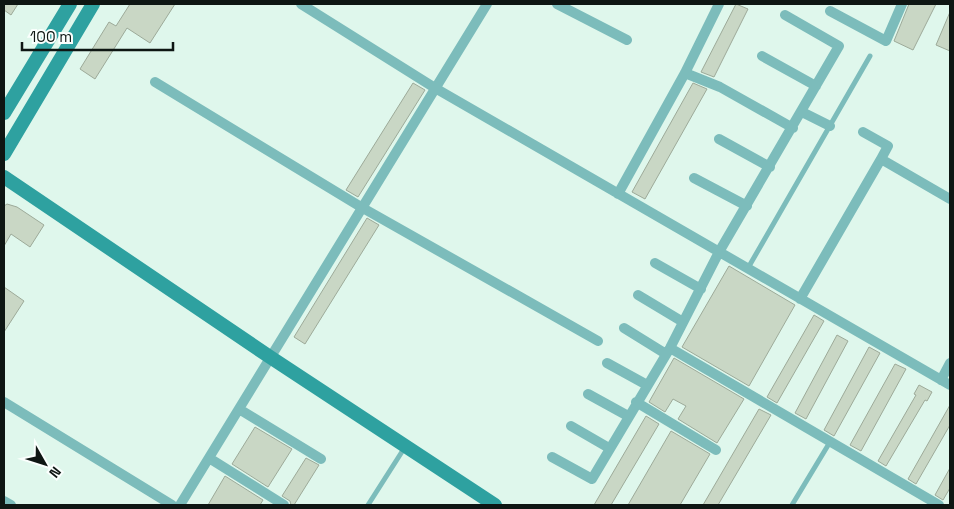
<svg xmlns="http://www.w3.org/2000/svg" width="954" height="509" font-family="'Space Grotesk',sans-serif">
	<rect width="100%" height="100%" fill="#dff7ec"/>
	<path fill="#c9d7c5" stroke="#9daa99" d="M 4,4 L 18,4 L 11,15 L 4,10 Z
		M 130,4 L 175,4 L 150,43 L 127,28 L 95,79 L 80,69 L 109,22 L 116,26 Z
		M 736,4 L 748,9 L 714,77 L 701,72 Z
		M 909,4 L 936,4 L 913,50 L 894,41 Z
		M 950,12 L 950,51 L 936,45 Z
		M 413,83 L 425,90 L 358,197 L 346,190 Z
		M 693,83 L 707,89 L 645,199 L 632,192 Z
		M 7,204 L 17,207 L 44,225 L 30,247 L 11,234 L 4,246 L 4,206 Z
		M 367,218 L 379,225 L 305,344 L 294,337 Z
		M 729,266 L 795,305 L 749,386 L 682,347 Z
		M 4,287 L 24,301 L 4,332 Z
		M 814,315 L 824,321 L 777,403 L 767,397 Z
		M 837,335 L 848,341 L 806,419 L 795,413 Z
		M 869,347 L 880,353 L 834,436 L 824,430 Z
		M 674,358 L 744,399 L 717,443 L 678,419 L 686,406 L 673,399 L 665,412 L 649,402 Z
		M 895,364 L 906,369 L 861,451 L 850,445 Z
		M 919,385 L 932,392 L 927,401 L 925,400 L 886,466 L 878,461 L 916,395 L 914,394 Z
		M 950,405 L 950,425 L 916,484 L 908,479 Z
		M 759,409 L 771,415 L 718,505 L 703,505 Z
		M 646,416 L 659,424 L 611,505 L 594,505 Z
		M 255,427 L 292,449 L 268,487 L 232,464 Z
		M 671,431 L 710,454 L 680,505 L 628,505 Z
		M 306,458 L 319,465 L 294,505 L 291,505 L 290,501 L 282,496 Z
		M 950,468 L 950,488 L 943,500 L 935,495 Z
		M 225,476 L 263,500 L 260,505 L 208,505 Z"/>
	<g fill="none" stroke-linecap="round" stroke-linejoin="round">
		<path stroke="#7cbcbb" stroke-width="5" d="M 748,268 L 870,56
			M 368,505 L 405,447
			M 792,505 L 830,442"/>
		<path stroke="#7cbcbb" stroke-width="10" d="M 301,4 L 435,88 L 950,385
			M 557,4 L 627,40
			M 830,11 L 886,41 L 902,4
			M 762,56 L 816,86
			M 685,73 L 720,87 L 793,128
			M 155,82 L 361,207 L 598,341
			M 802,112 L 830,126
			M 863,132 L 888,146 L 881,159 L 950,199
			M 719,139 L 770,167
			M 694,178 L 747,206
			M 618,194 L 685,73 L 719,4
			M 655,263 L 701,289
			M 638,295 L 683,322
			M 800,299 L 881,159
			M 624,328 L 666,354
			M 670,348 L 939,505
			M 607,363 L 647,385
			M 941,380 L 950,363
			M 588,394 L 628,416
			M 4,402 L 172,505
			M 636,402 L 716,450
			M 239,409 L 321,459
			M 571,426 L 609,448
			M 552,457 L 592,479 L 670,348 L 719,252 L 839,46 L 785,15
			M 209,458 L 284,505
			M 4,501 L 11,505
			M 180,505 L 487,4"/>
		<path stroke="#2ea1a0" stroke-width="14" d="M 4,113 L 70,4
			M 4,154 L 93,4
			M 4,177 L 270,357 L 495,505"/>
	</g>
	<rect width="954" height="509" fill="none" stroke="#0e1613" stroke-width="10"/>
	<g transform="translate(45 464) rotate(129)" stroke="#fafffd" stroke-width="4" paint-order="stroke">
	<path d="M0-4L9 19L0 12L-9 19Z" fill="#0e1613"/>
	<text y="-8" font-size="14" font-weight="bold" text-anchor="middle" fill="#0e1613">N</text>
	</g>
	<path d="M22 42v8h151v-8" fill="none" stroke="#0e1613" stroke-width="2.5"/>
	<text x="30" y="42" font-size="15" fill="#0e1613" stroke="#fafffd" stroke-width="4" paint-order="stroke">100 m</text>
</svg>
